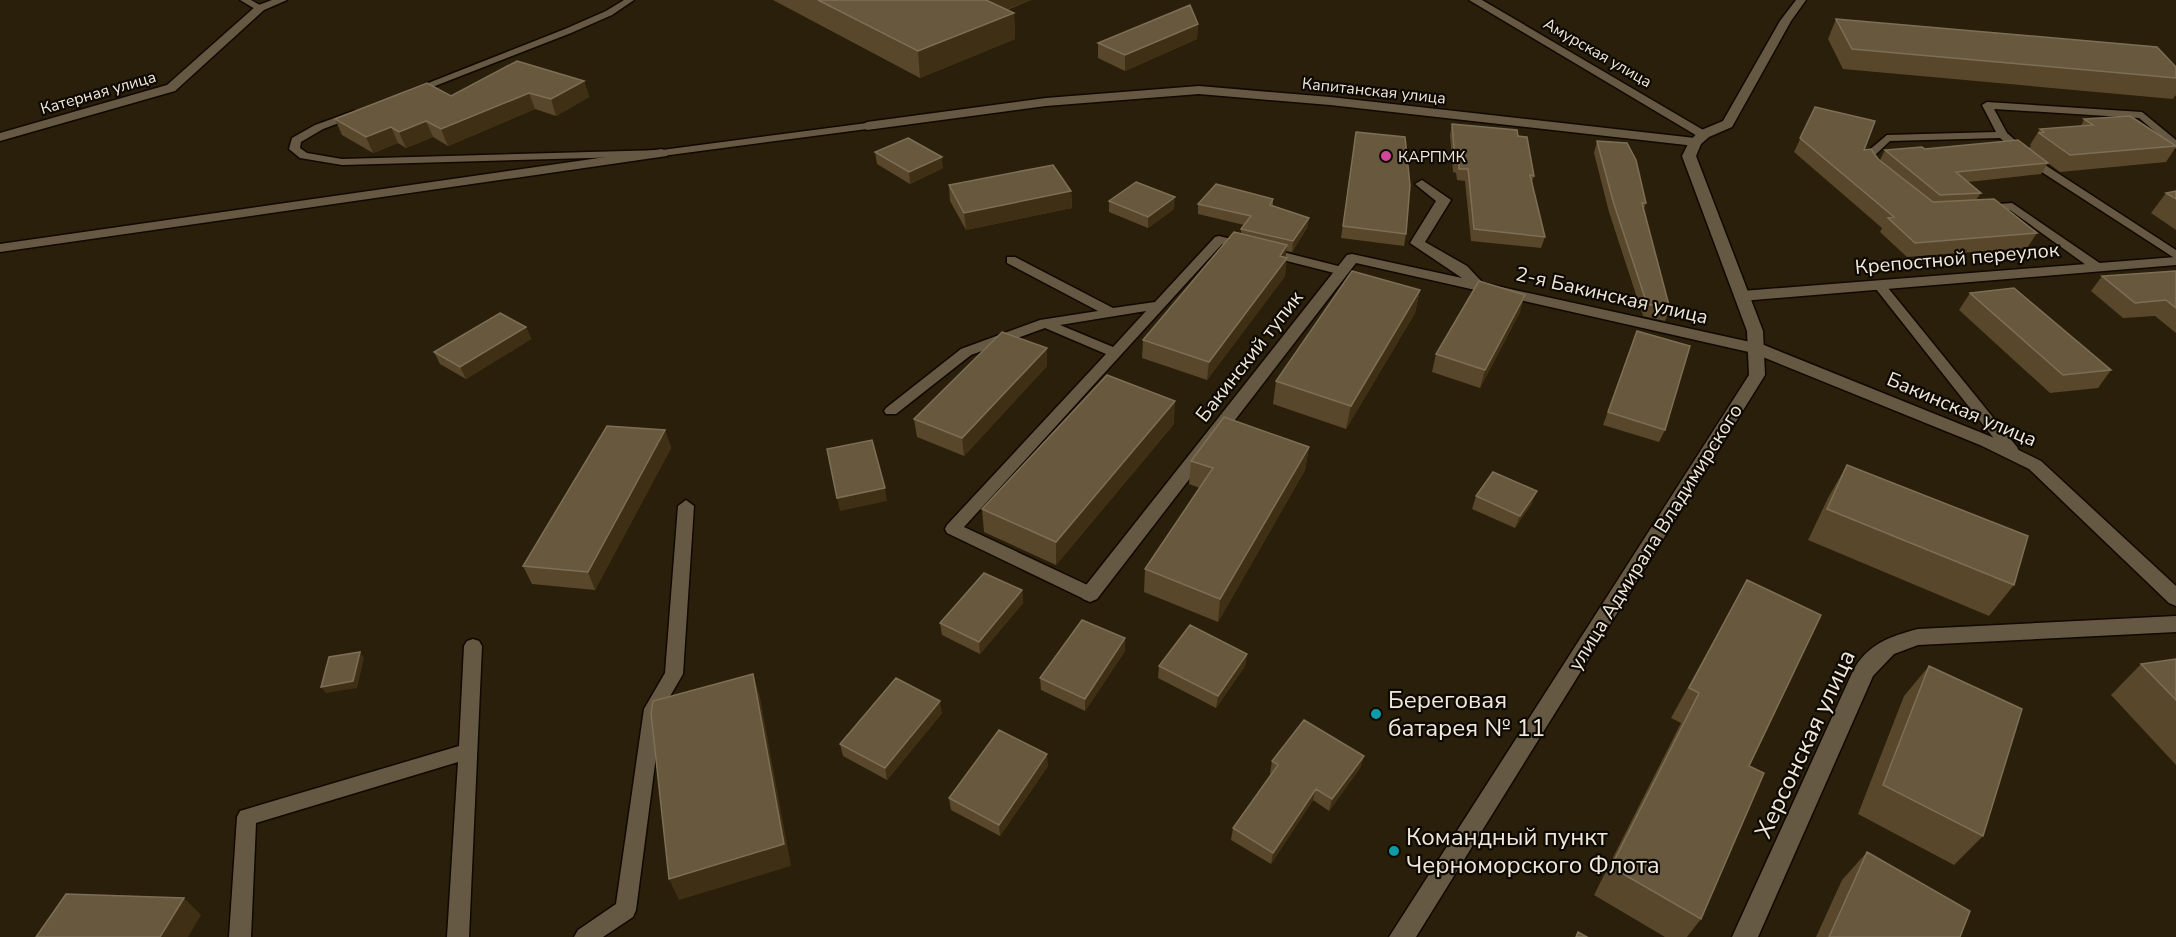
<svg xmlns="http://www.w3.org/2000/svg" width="2176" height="937" font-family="'Nunito Sans',sans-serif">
	<rect width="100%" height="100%" fill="#291f0a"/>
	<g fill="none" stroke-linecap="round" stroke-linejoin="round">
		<g stroke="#120800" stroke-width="3">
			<path id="service" d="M 240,0 L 251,0 L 265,8 L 257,10 Z
				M 624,0 L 634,0 L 612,15 L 571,33 L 417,93 L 408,91 L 565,29 L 606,11 Z
				M 1987,102 L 2142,112 L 2176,140 L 2176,149 L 2139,118 L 1994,109 L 2007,133 L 2039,161 L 2176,250 L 2176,259 L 2031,165 L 2000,138 L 1890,141 L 1873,157 L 1880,166 L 1874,169 L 1870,168 L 1862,156 L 1887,135 L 1996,132 L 1982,105 Z
				M 354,111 L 359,114 L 358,116 L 323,129 L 301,142 L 300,148 L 307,153 L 342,159 L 662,150 L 867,123 L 872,126 L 867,129 L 662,156 L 342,165 L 300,158 L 289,149 L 292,138 L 315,125 Z
				M 2012,203 L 2101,264 L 2101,270 L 2093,270 L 2010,210 L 1985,213 L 1979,209 L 1985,205 Z
				M 1219,236 L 1248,243 L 1250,246 L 1244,250 L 1222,244 L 964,527 L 1096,589 L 1098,594 L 1096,599 L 1084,599 L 947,533 L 945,529 L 947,525 L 1106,354 L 1045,328 L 971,355 L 896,414 L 886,414 L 884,411 L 886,408 L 961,349 L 1040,320 L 1098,311 L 1007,263 L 1007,257 L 1015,257 L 1113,308 L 1155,302 L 1215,237 ZM 1146,311 L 1113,347 L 1060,325 Z
				M 1267,248 L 1346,268 L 1348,271 L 1342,275 L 1263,255 L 1261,252 Z
				M 1880,282 L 1884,283 L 2017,447 L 2019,451 L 2017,455 L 2007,455 L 1876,289 L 1876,283 Z
				M 686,500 L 694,506 L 683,674 L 662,710 L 636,910 L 633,917 L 603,937 L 574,937 L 578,930 L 616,904 L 644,709 L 665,673 L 678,506 Z
				M 473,639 L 479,641 L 482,646 L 469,937 L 447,937 L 458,762 L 256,823 L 251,937 L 229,937 L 237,817 L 240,811 L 459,746 L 464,646 L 467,641 Z"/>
		</g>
		<g stroke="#120800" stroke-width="3">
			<path id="minor" d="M 272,0 L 287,0 L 264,10 L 175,91 L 0,141 L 0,133 L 167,85 L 256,6 Z
				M 1469,0 L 1482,0 L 1710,134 L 1704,138 L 1699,137 Z
				M 1199,86 L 1330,97 L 1695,138 L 1701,142 L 1695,146 L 1330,105 L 1199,94 L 1046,106 L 867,130 L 861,126 L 867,122 L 1046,98 Z
				M 662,149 L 669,153 L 667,156 L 0,252 L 0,244 Z
				M 1422,180 L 1451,200 L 1425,242 L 1467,266 L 1483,283 L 1764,345 L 1992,437 L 2041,461 L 2176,586 L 2176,606 L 2169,603 L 2029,469 L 1980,445 L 1753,353 L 1356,263 L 1097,599 L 1090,602 L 1083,599 L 1080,594 L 1083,589 L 1347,255 L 1352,254 L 1462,278 L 1410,243 L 1436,201 L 1415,184 Z
				M 2176,257 L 2176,265 L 1742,301 L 1734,296 L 1742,291 Z
				M 2176,616 L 2176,632 L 1918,645 L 1894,654 L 1873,676 L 1758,937 L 1732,937 L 1853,671 C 1867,644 1891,636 1918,629 Z"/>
		</g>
		<g stroke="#120800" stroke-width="3">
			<path id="secondary" d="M 1796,0 L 1806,0 L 1791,21 L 1732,127 L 1709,137 L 1701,144 L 1696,156 L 1763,331 L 1765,375 L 1416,937 L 1389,937 L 1749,375 L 1747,331 L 1682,156 L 1689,142 L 1699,131 L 1723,121 L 1780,21 Z"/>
		</g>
		<use href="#service" fill="#655943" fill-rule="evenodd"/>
		<use href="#minor" fill="#655943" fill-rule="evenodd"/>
		<use href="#secondary" fill="#655943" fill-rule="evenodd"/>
	</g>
	<path fill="#58472a" d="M 773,0 L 1031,0 L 1007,10 L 1014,13 L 1015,39 L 920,78 Z
		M 1836,19 L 2176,67 L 2176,95 L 2173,99 L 1843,69 L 1828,39 Z
		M 1198,24 L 1197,39 L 1125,71 L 1098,58 L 1098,43 Z
		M 584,81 L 589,97 L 556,116 L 535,109 L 448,146 L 433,137 L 406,148 L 398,143 L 373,153 L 342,135 L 335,119 L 451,96 Z
		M 1815,107 L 1864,150 L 1880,160 L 1885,150 L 2029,148 L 2031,146 L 2030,145 L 2040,129 L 2081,126 L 2084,119 L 2176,145 L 2176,147 L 2166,162 L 2060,172 L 2048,163 L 2041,174 L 1968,182 L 1981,193 L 1976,200 L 2037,233 L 2027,248 L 1907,257 L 1880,232 L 1882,228 L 1794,152 Z
		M 1452,124 L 1518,136 L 1534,176 L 1532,182 L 1545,237 L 1541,248 L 1471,241 L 1465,181 L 1457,180 L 1456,173 L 1453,172 L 1450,135 Z
		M 1356,132 L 1406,234 L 1404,246 L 1341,238 Z
		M 1597,141 L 1646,203 L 1644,209 L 1670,309 L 1665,321 L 1643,316 L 1609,212 L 1594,153 Z
		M 875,152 L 943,168 L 910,184 L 877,164 Z
		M 949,185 L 1071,191 L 1072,208 L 966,230 L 950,201 Z
		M 2176,191 L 2176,230 L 2151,213 L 2166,193 Z
		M 1273,199 L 1273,206 L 1309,218 L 1307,228 L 1292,252 L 1286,251 L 1285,276 L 1207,380 L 1142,358 L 1143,340 L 1241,234 L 1241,229 L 1244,225 L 1198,214 L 1198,204 Z
		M 1109,201 L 1174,209 L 1148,228 L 1109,212 Z
		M 2176,271 L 2176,333 L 2155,316 L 2123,318 L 2091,291 L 2102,276 Z
		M 1420,290 L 1415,313 L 1346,429 L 1273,404 L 1276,381 Z
		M 1970,293 L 2111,370 L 2098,388 L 2050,393 L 1959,310 Z
		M 1520,312 L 1480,388 L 1432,372 L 1436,354 Z
		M 526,327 L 531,339 L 466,379 L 440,364 L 434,352 Z
		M 1637,331 L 1665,430 L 1659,442 L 1603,425 Z
		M 1047,348 L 1047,366 L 964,456 L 917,437 L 914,419 Z
		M 1174,424 L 1056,565 L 984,532 L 982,509 Z
		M 665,430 L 671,448 L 595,590 L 532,584 L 523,566 Z
		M 1309,447 L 1305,470 L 1218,622 L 1144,592 L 1145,569 L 1200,488 L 1189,484 L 1191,461 Z
		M 1847,465 L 2014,585 L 1989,616 L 1808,540 L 1829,496 Z
		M 1476,496 L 1532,503 L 1515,528 L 1472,509 Z
		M 1747,580 L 1749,766 L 1701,919 L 1687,937 L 1665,937 L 1594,895 L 1681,723 L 1671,718 Z
		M 1022,590 L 1023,603 L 980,654 L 942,635 L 940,623 Z
		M 1125,638 L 1125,651 L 1085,711 L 1041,690 L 1040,678 Z
		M 1247,654 L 1245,666 L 1216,708 L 1158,678 L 1159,666 Z
		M 2176,659 L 2176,765 L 2111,695 L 2141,664 Z
		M 1929,666 L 1983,836 L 1954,865 L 1858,814 L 1904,696 Z
		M 942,713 L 887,780 L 843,756 L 840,744 Z
		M 1364,756 L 1360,768 L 1329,811 L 1313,800 L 1271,864 L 1231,840 L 1233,828 L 1271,774 L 1270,773 L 1272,761 Z
		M 1048,766 L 1000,836 L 951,810 L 949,798 Z
		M 1867,852 L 1960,937 L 1816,937 L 1842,880 Z"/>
	<path fill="#3f3015" d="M 976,0 L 1031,0 L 977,21 Z
		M 1014,13 L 1015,39 L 920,78 L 918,51 Z
		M 1198,24 L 1197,39 L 1125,71 L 1125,55 Z
		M 584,81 L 589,97 L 556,116 L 551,99 Z
		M 529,93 L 535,109 L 448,146 L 441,129 Z
		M 426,121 L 433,137 L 406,148 L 399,132 Z
		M 391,127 L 398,143 L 373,153 L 366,137 Z
		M 942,157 L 943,168 L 910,184 L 909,172 Z
		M 1071,191 L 1072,208 L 966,230 L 964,213 Z
		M 1175,197 L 1174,209 L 1148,228 L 1148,217 Z
		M 1309,218 L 1307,228 L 1292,252 L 1293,241 Z
		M 1287,245 L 1285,262 L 1287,258 L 1285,276 L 1207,380 L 1209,362 Z
		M 1420,290 L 1415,313 L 1346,429 L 1351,406 Z
		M 1525,295 L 1520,312 L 1480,388 L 1485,370 Z
		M 526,327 L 531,339 L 466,379 L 460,367 Z
		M 1047,348 L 1047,366 L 964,456 L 962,438 Z
		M 1175,401 L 1174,424 L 1056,565 L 1056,542 Z
		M 665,430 L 671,448 L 595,590 L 588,572 Z
		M 1309,447 L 1305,470 L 1218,622 L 1220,599 Z
		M 885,488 L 887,501 L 840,511 L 837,498 Z
		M 1537,491 L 1532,503 L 1515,528 L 1520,516 Z
		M 1022,590 L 1023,603 L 980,654 L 979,642 Z
		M 1125,638 L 1125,651 L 1085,711 L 1085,699 Z
		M 360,652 L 364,658 L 357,688 L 326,693 L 321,687 Z
		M 1247,654 L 1245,666 L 1216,708 L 1218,696 Z
		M 753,674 L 760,697 L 791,866 L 679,900 L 669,879 Z
		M 940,701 L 942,713 L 887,780 L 885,768 Z
		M 1047,754 L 1048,766 L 1000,836 L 999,825 Z
		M 1364,756 L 1360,768 L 1329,811 L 1332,799 Z
		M 1316,789 L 1313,800 L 1271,864 L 1273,853 Z
		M 184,898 L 201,915 L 188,937 L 160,937 Z"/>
	<path fill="#68583d" stroke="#7d6f56" stroke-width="1.5" d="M 818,0 L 986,0 L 1014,13 L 918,51 Z
		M 1190,5 L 1198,24 L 1125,55 L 1098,43 Z
		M 1836,19 L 2157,47 L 2176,67 L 2176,78 L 1852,49 Z
		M 517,61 L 584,81 L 551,99 L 529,93 L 441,129 L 426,121 L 399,132 L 391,127 L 366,137 L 335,119 L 427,83 L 451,96 Z
		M 1815,107 L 1875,121 L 1864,150 L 1871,149 L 1878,159 L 1933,202 L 1994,199 L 2037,233 L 1915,243 L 1888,218 L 1894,217 L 1800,138 Z
		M 2130,116 L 2176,146 L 2070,155 L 2039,133 L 2044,132 L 2040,129 L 2093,125 L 2084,119 Z
		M 1452,124 L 1517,130 L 1518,136 L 1527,137 L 1534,176 L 1530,175 L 1545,237 L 1474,229 L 1468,169 L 1459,169 L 1459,161 L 1455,161 Z
		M 1356,132 L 1405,137 L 1410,185 L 1406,234 L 1343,226 Z
		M 908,138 L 942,157 L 909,172 L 875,152 Z
		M 2018,140 L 2048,163 L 1956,172 L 1981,193 L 1940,195 L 1885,150 L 1922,147 L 1925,149 Z
		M 1597,141 L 1627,143 L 1636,160 L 1646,203 L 1642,203 L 1670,309 L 1647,304 L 1613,201 Z
		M 1053,165 L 1071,191 L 964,213 L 949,185 Z
		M 1136,182 L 1175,197 L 1148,217 L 1109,201 Z
		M 1216,184 L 1273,199 L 1270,205 L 1309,218 L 1293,241 L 1241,229 L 1251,216 L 1198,204 Z
		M 2176,191 L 2176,199 L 2166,193 Z
		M 1234,232 L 1287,245 L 1280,256 L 1287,258 L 1209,362 L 1143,340 Z
		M 1352,271 L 1420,290 L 1351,406 L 1276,381 Z
		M 2176,271 L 2176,308 L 2166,300 L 2135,303 L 2102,276 Z
		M 1479,281 L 1525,295 L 1485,370 L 1436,354 Z
		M 2014,288 L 2111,370 L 2063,375 L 1970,293 Z
		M 500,313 L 526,327 L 460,367 L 434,352 Z
		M 1637,331 L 1690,346 L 1665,430 L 1608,412 Z
		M 1002,332 L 1047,348 L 962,438 L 914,419 Z
		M 1107,375 L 1175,401 L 1056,542 L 982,509 Z
		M 1224,417 L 1309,447 L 1220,599 L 1145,569 L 1213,468 L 1191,461 Z
		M 607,426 L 665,430 L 588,572 L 523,566 Z
		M 872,440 L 885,488 L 837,498 L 827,449 Z
		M 1847,465 L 2028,536 L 2014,585 L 1827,509 Z
		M 1493,472 L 1537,491 L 1520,516 L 1476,496 Z
		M 984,573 L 1022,590 L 979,642 L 940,623 Z
		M 1747,580 L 1821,615 L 1749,766 L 1764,773 L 1701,919 L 1611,867 L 1699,693 L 1689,688 Z
		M 1082,620 L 1125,638 L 1085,699 L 1040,678 Z
		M 1190,625 L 1247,654 L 1218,696 L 1159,666 Z
		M 360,652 L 353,681 L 321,687 L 329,657 Z
		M 2176,659 L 2176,700 L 2141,664 Z
		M 1929,666 L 2022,709 L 1983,836 L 1883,785 Z
		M 753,674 L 784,844 L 669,879 L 651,713 L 653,701 Z
		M 896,678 L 940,701 L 885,768 L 840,744 Z
		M 1304,720 L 1364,756 L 1332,799 L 1316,789 L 1273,853 L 1233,828 L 1278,765 L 1272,761 Z
		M 999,730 L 1047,754 L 999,825 L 949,798 Z
		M 1867,852 L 1970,911 L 1960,937 L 1829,937 Z
		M 66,894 L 184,898 L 160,937 L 36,937 Z
		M 1578,932 L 1587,937 L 1576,937 Z"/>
	<circle fill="#d1479c" stroke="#0e0a03" stroke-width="2" cx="1386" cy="156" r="6"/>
	<g fill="#0f9aa8" stroke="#0e0a03" stroke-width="2">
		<circle cx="1376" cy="714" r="6"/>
		<circle cx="1394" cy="851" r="6"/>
	</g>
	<g text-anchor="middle" stroke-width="4.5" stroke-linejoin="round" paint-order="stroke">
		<g font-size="16" fill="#eee7da" stroke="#0e0a03">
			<text transform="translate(1598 52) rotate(30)" y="6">Амурская улица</text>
			<text transform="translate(1374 90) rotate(6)" y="6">Капитанская улица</text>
			<text transform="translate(98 92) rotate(-16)" y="6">Катерная улица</text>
		</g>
		<g font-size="16" fill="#eee7da" stroke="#0e0a03" text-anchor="start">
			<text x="1398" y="162">КАРПМК</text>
		</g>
		<g font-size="20" fill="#eee7da" stroke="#0e0a03">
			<text transform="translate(1957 258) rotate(-5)" y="7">Крепостной переулок</text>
			<text transform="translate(1612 295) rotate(13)" y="7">2-я Бакинская улица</text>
			<text transform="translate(1249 356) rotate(-52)" y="7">Бакинский тупик</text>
			<text transform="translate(1962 409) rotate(23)" y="7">Бакинская улица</text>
			<text transform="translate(1655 537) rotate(-58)" y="7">улица Адмирала Владимирского</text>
		</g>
		<g font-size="24" fill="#eee7da" stroke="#0e0a03" text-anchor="start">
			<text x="1388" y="708">Береговая<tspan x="1388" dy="28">батарея № 11</tspan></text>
			<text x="1406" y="845">Командный пункт<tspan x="1406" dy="28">Черноморского Флота</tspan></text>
		</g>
		<g font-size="24" fill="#eee7da" stroke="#0e0a03">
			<text transform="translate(1805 744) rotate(-65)" y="8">Херсонская улица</text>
		</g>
	</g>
</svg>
